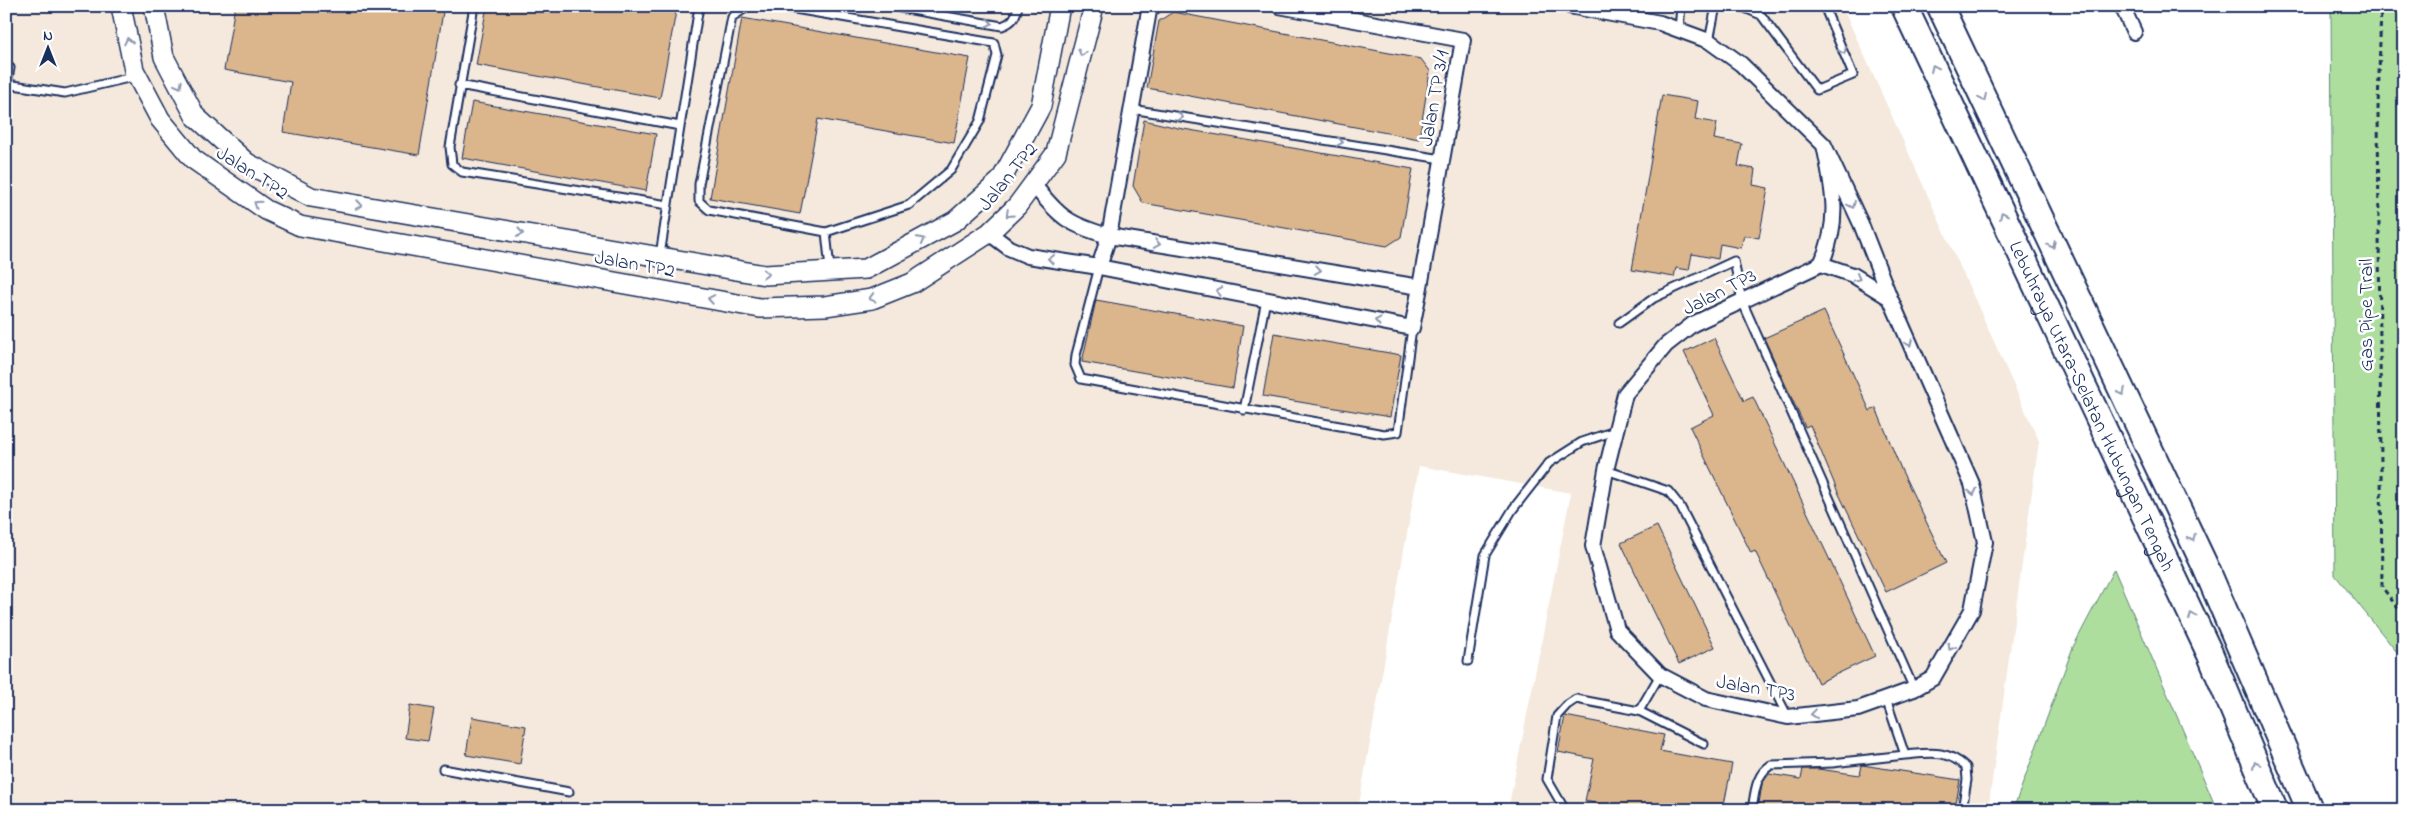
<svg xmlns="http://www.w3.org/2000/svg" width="2410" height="816" font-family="'Indie Flower',sans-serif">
	<rect width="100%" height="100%" fill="#fff"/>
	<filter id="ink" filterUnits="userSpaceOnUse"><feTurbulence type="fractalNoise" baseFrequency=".02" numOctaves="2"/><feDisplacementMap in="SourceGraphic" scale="10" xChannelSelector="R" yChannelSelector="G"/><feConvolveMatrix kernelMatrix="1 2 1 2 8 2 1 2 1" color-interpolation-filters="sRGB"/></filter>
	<g filter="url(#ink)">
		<path fill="#f4e9dc" d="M 6,6 L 1842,6 L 2039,441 L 1988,810 L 1508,810 L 1571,493 L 1419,466 L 1358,810 L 6,810 Z"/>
		<path fill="#aede9d" stroke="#64867e" d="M 2331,6 L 2404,6 L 2404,661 L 2335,575 Z
			M 2114,569 L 2217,810 L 2013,810 L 2073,647 Z"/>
		<path fill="#dbb58c" stroke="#1b2f5e" d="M 235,6 L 444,6 L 419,155 L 283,132 L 291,82 L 224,70 Z
			M 487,6 L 677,6 L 660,98 L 476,65 Z
			M 1173,12 L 1421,59 L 1430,71 L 1419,139 L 1147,88 L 1159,21 Z
			M 742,18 L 970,58 L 954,143 L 818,119 L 800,214 L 710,198 Z
			M 1662,95 L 1698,101 L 1695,119 L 1717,123 L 1714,139 L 1742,144 L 1738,166 L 1755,169 L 1753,185 L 1768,188 L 1759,238 L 1744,235 L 1741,248 L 1720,244 L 1718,259 L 1692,254 L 1689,270 L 1676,268 L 1674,277 L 1632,270 Z
			M 472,102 L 656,134 L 646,191 L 462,158 Z
			M 1144,120 L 1178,128 L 1413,169 L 1401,237 L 1387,246 L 1143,203 L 1133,186 Z
			M 1096,300 L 1243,326 L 1233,388 L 1082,362 Z
			M 1824,311 L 1870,411 L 1876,408 L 1901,469 L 1946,563 L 1886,592 L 1837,490 L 1810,425 L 1805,427 L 1764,338 Z
			M 1274,333 L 1401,355 L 1390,417 L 1263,396 Z
			M 1714,338 L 1744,401 L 1753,397 L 1875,656 L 1818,683 L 1755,551 L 1751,553 L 1690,427 L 1714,415 L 1684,352 Z
			M 1657,526 L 1715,647 L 1679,664 L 1621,543 Z
			M 410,705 L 434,709 L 428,741 L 405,738 Z
			M 1565,716 L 1664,735 L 1660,751 L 1732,764 L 1723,810 L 1628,810 L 1585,801 L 1594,759 L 1558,752 Z
			M 472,717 L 526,726 L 520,764 L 466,755 Z
			M 1862,765 L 1960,780 L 1955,810 L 1758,810 L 1762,784 L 1769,774 L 1801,779 L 1803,769 L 1818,769 L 1860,775 Z"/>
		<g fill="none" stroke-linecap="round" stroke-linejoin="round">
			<g stroke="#1b2f5e" stroke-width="11">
				<path id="lane" d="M 474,6 L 450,147 L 452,164 L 462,172 L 668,205
					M 749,6 L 732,17 L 699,184 L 699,201 L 709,210 L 826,232 L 909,205 L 951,170 L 980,121 L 997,55 L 994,43 L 777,6
					M 889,6 L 1002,26 C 1013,22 1016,17 1018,6
					M 1740,6 L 1761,15 L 1817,90 L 1853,75 L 1824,6
					M 1679,30 L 1681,6
					M 1709,41 L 1716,6
					M 6,66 L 10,68 L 6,90
					M 7,84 L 65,93 L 137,76
					M 459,85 L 680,126
					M 1131,109 L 1442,159
					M 826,232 L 830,269
					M 660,255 L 699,6
					M 1099,267 L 1076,355 L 1075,365 L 1081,379 L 1384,434 L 1398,432 L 1412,328
					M 1619,323 L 1654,298 L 1734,261 L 1742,301 L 1914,689
					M 1244,410 L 1266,300
					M 1606,470 L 1668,491 L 1680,506 L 1788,717
					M 1468,661 L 1485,555 L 1513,509 L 1549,463 L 1582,442 L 1615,431
					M 1639,711 L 1704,744
					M 1905,755 C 1930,753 1946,749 1966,767 L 1967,780 L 1962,810
					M 443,769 L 569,792
					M 1565,810 L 1547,779 L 1557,716 L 1567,705 L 1576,699 L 1639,711 L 1660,675
					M 1752,810 C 1755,793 1755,775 1771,765 L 1832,763 L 1905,755 L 1886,699"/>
			</g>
			<g stroke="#1b2f5e" stroke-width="18">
				<path id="street" d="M 1279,6 L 1463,40 L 1420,287
					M 1569,6 L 1660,23 L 1709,41 L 1741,64 L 1824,145 L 1861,224 L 1890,298 L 1972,484 L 1985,542 L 1972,610 L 1933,678 L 1914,689 L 1858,709 L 1788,717 L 1706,699 L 1660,675 L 1617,630 L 1593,546 L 1606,470 L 1625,394 L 1666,345 L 1693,324 L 1821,264 C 1841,221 1833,189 1824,145
					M 2122,6 L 2134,32
					M 989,233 L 1009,248 L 1028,256 L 1099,267 L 1412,328 L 1420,287 L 1109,236 C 1069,225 1059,217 1034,185
					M 1821,264 L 1853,275 L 1890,298
					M 1099,267 L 1109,236 L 1149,11 L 1154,6"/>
			</g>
			<g stroke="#1b2f5e" stroke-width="22">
				<path id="secondary" d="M 121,6 L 134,70 L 160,119 L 193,159 L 266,210 L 300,226 L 760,308 L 825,306 L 872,299 L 912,283 L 989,233 L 1017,206 L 1056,153 L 1094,6
					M 154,6 L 164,57 L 195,116 L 247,163 L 311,197 L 765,275 L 866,269 L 955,221 L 1001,180 L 1041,106 L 1060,6"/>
			</g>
			<g stroke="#1b2f5e" stroke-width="29">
				<g id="highway">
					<path id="s1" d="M 1904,6 L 2210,654 L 2275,810"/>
					<path d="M 1940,6 L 2206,568 L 2310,810"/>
				</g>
			</g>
			<path stroke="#1b2f5e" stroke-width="3" stroke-dasharray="5 4" stroke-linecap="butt" d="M 2381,6 L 2378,109 L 2382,587 L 2404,616"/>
			<use href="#lane" stroke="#fff" stroke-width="7"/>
			<use href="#street" stroke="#fff" stroke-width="14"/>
			<use href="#secondary" stroke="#fff" stroke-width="19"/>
			<use href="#highway" stroke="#fff" stroke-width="25"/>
		</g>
		<defs><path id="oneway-chevron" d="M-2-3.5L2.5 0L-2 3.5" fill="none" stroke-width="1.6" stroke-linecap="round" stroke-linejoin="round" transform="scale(1.25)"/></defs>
		<g stroke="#8d97ae">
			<use href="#oneway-chevron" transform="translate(989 23) rotate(10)"/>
			<use href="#oneway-chevron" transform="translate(128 41) rotate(-102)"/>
			<use href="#oneway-chevron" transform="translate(1843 51) rotate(67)"/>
			<use href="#oneway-chevron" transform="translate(1082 53) rotate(105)"/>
			<use href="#oneway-chevron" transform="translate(1934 68) rotate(-115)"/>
			<use href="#oneway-chevron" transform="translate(179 85) rotate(62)"/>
			<use href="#oneway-chevron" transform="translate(1983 98) rotate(65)"/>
			<use href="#oneway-chevron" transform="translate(1180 117) rotate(9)"/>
			<use href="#oneway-chevron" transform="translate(1340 142) rotate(9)"/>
			<use href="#oneway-chevron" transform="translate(257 204) rotate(-145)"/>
			<use href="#oneway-chevron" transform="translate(359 205) rotate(10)"/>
			<use href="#oneway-chevron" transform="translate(1852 205) rotate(65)"/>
			<use href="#oneway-chevron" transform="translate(1009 214) rotate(136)"/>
			<use href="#oneway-chevron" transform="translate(2003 215) rotate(-115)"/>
			<use href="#oneway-chevron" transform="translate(520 233) rotate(10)"/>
			<use href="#oneway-chevron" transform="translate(921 240) rotate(-28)"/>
			<use href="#oneway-chevron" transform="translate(1157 244) rotate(9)"/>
			<use href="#oneway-chevron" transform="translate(2052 245) rotate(64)"/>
			<use href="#oneway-chevron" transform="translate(1051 259) rotate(-172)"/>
			<use href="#oneway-chevron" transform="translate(1318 270) rotate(9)"/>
			<use href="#oneway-chevron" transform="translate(766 274) rotate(3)"/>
			<use href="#oneway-chevron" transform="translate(1857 278) rotate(29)"/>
			<use href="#oneway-chevron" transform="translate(1219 291) rotate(-169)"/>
			<use href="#oneway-chevron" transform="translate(872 298) rotate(165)"/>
			<use href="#oneway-chevron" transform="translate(711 299) rotate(-170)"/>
			<use href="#oneway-chevron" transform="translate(1378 321) rotate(-169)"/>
			<use href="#oneway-chevron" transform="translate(1909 343) rotate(66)"/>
			<use href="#oneway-chevron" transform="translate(2122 392) rotate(64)"/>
			<use href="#oneway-chevron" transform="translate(1973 492) rotate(77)"/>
			<use href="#oneway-chevron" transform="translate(2192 538) rotate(64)"/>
			<use href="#oneway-chevron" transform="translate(2192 616) rotate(-115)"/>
			<use href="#oneway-chevron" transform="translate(1951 647) rotate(120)"/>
			<use href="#oneway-chevron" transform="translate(1814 714) rotate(173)"/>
			<use href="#oneway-chevron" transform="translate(2256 765) rotate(-113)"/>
		</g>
	</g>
	<g text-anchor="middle" stroke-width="5" stroke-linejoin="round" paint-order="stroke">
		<g font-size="20" fill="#1b2f5e" stroke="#fff">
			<text transform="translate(1433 98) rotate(-80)" y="7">Jalan TP 3/1</text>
			<text transform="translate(253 172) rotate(33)" y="7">Jalan TP2</text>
			<text transform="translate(1007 176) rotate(-51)" y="7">Jalan TP2</text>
			<text transform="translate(635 263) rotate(10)" y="7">Jalan TP2</text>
			<text transform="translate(1719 291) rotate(-27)" y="7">Jalan TP3</text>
			<text transform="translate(2365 315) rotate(-90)" y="7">Gas Pipe Trail</text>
			<text dy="7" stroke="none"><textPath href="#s1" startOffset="442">Lebuhraya Utara–Selatan Hubungan Tengah</textPath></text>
			<text transform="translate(1756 687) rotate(10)" y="7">Jalan TP3</text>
		</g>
	</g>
	<rect width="2410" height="816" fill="none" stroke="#fff" stroke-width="25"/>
	<rect x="12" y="12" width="2385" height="791" fill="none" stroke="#1b2f5e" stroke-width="2" filter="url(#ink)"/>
	<g transform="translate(48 48)" stroke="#ffffff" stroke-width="4" paint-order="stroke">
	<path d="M0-4L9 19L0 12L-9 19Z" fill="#1b2f5e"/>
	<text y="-8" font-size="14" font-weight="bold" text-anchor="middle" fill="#1b2f5e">N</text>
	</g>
</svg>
